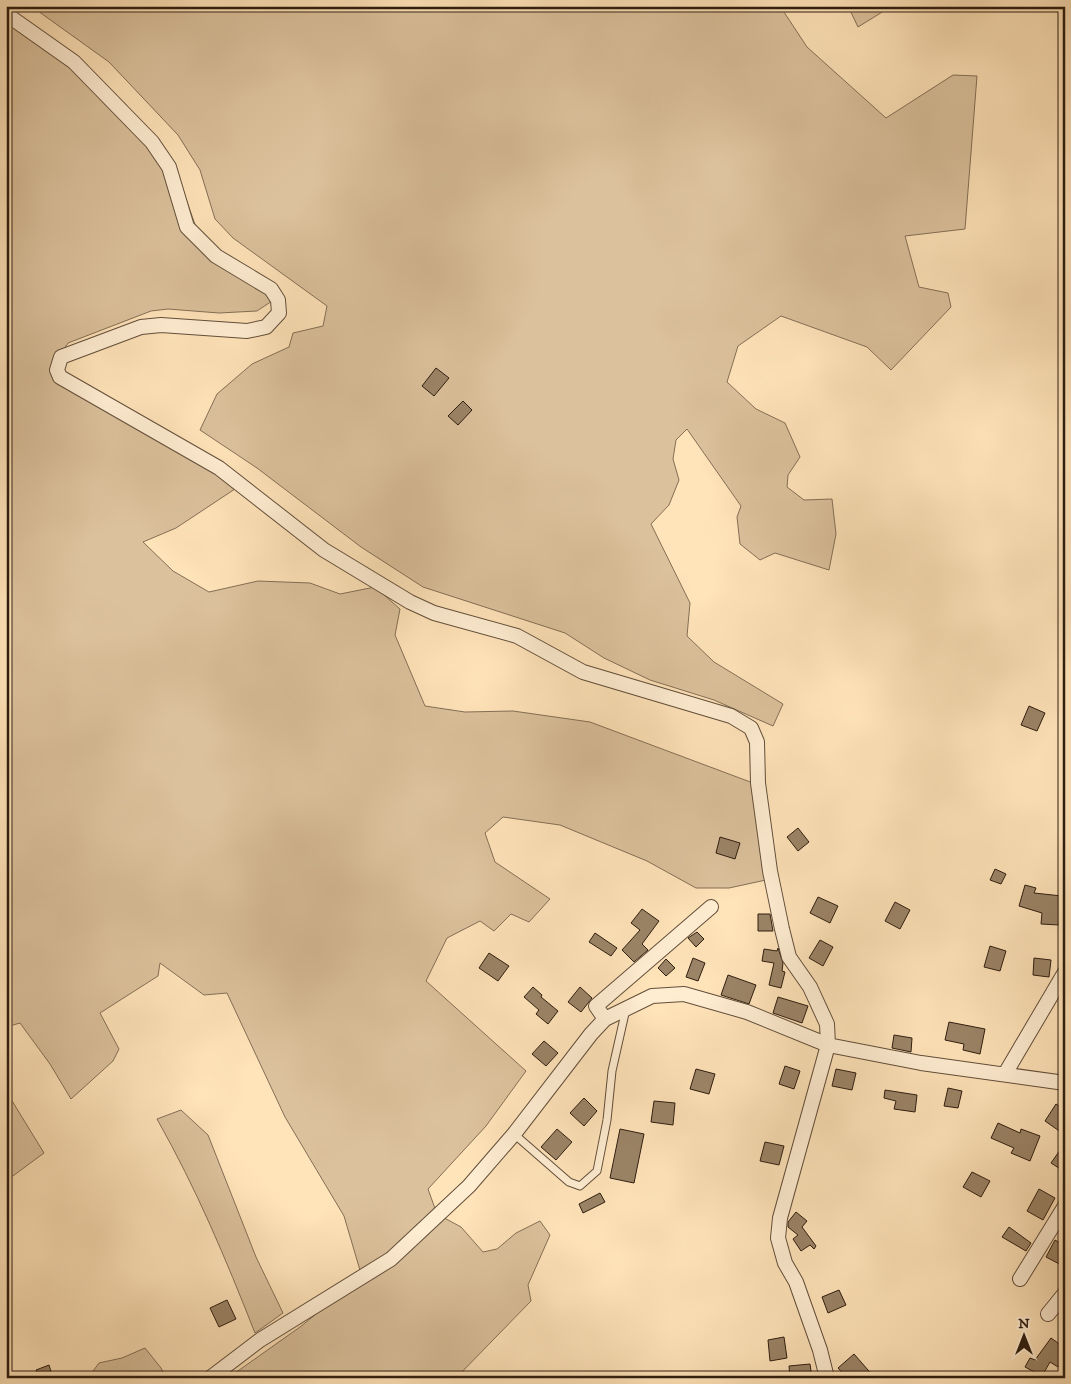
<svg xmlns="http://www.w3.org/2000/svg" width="1071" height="1384" font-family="'IM FELL DW Pica',serif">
	<rect width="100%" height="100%" fill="#ffe3b9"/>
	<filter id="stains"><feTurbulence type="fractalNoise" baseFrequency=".004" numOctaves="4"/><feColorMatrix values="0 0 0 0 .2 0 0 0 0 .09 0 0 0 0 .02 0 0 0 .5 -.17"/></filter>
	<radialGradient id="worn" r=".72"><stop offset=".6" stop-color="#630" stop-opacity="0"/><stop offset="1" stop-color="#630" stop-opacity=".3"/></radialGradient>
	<path fill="#dbc19c" stroke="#846f56" d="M 31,6 L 780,6 L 807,47 L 886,118 L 953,75 L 977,76 L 965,229 L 905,236 L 919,287 L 948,293 L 951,307 L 891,370 L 867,347 L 781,316 L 738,346 L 727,382 L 756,409 L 785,423 L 800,457 L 788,475 L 787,487 L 804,500 L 832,499 L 836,534 L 829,570 L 775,553 L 760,560 L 740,544 L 737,517 L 741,506 L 687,429 L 676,440 L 673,459 L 679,480 L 669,505 L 651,524 L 690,603 L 687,636 L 714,662 L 783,704 L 773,726 L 714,700 L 650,680 L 604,658 L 565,633 L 423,587 L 361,547 L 257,468 L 200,430 L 217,394 L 252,364 L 289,347 L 293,333 L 323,326 L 327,306 L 233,238 L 215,219 L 200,170 L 178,135 L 109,62 Z
		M 848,6 L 892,6 L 858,27 Z
		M 6,10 L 17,16 L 175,168 L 197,230 L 275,299 L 257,311 L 219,313 L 168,309 L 151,311 L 68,343 L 59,357 L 66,374 L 241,485 L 176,528 L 143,542 L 173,571 L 209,592 L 258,581 L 310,583 L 340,594 L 375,587 L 400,609 L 395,635 L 425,706 L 465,712 L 513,711 L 590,722 L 753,783 L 766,880 L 729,888 L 696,888 L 647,861 L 560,825 L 503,817 L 485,833 L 495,862 L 550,899 L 529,922 L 511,914 L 494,931 L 480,921 L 447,938 L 426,981 L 526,1071 L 486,1126 L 428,1189 L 437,1214 L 461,1227 L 483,1252 L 497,1249 L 516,1233 L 540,1221 L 550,1235 L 528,1285 L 531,1301 L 456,1378 L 228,1378 L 300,1327 L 362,1277 L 344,1216 L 285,1117 L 227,993 L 204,995 L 160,963 L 158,976 L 100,1013 L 119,1049 L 113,1061 L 71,1099 L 50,1064 L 20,1023 L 6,1027 Z
		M 6,1091 L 44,1153 L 6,1181 Z
		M 181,1110 L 208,1135 L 256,1257 L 283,1313 L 255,1333 C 225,1257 197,1190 157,1119 Z
		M 145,1348 L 161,1368 L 166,1378 L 88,1378 L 99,1363 L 122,1358 Z"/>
	<path fill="#9b8467" stroke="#2e1d0f" d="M 436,368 L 449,378 L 434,396 L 422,386 Z
		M 463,401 L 472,410 L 458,425 L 448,416 Z
		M 1029,706 L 1045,713 L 1037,731 L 1021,725 Z
		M 798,828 L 809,842 L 798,851 L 787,837 Z
		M 720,837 L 740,843 L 735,859 L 716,853 Z
		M 995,869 L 1006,874 L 1001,884 L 990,880 Z
		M 1025,885 L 1036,888 L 1034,893 L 1062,896 L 1059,925 L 1041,924 L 1042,913 L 1019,906 Z
		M 818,897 L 838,906 L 830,923 L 810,913 Z
		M 895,902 L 910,910 L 900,929 L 885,921 Z
		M 642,909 L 659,921 L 642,944 L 648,950 L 634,962 L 622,950 L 640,930 L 631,923 Z
		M 758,914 L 770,914 L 773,931 L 758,931 Z
		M 697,932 L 704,939 L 696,947 L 688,938 Z
		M 595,933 L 617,948 L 611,956 L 589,942 Z
		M 820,940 L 833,947 L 823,966 L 809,958 Z
		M 990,946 L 1006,951 L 1000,971 L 984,967 Z
		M 778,948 L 783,963 L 782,971 L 785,972 L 781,988 L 769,985 L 774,963 L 762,961 L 764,949 L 777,951 Z
		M 489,953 L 509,966 L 498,981 L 479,968 Z
		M 693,958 L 705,963 L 698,981 L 686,977 Z
		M 1034,958 L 1051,960 L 1049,977 L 1033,975 Z
		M 666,959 L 675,968 L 666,976 L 658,968 Z
		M 728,975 L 756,985 L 749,1004 L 721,995 Z
		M 533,987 L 542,995 L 541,997 L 558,1011 L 548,1024 L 536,1014 L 539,1010 L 524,997 Z
		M 580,987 L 592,998 L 581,1012 L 568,1002 Z
		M 778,997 L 808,1006 L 802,1023 L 773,1013 Z
		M 949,1022 L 985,1029 L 980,1054 L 963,1050 L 964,1044 L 945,1040 Z
		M 894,1035 L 912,1038 L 911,1052 L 892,1048 Z
		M 544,1041 L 558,1053 L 546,1066 L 532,1054 Z
		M 785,1066 L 800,1071 L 794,1089 L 779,1084 Z
		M 696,1069 L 715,1074 L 709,1094 L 690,1089 Z
		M 836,1069 L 856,1073 L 852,1090 L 832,1086 Z
		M 948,1088 L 962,1091 L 958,1108 L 944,1106 Z
		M 885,1090 L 917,1095 L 915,1112 L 894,1109 L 896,1101 L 884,1098 Z
		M 584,1098 L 597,1111 L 584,1126 L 570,1113 Z
		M 654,1101 L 675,1103 L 673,1125 L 651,1122 Z
		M 1056,1104 L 1065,1110 L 1065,1135 L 1045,1121 Z
		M 998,1123 L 1020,1133 L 1021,1129 L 1040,1136 L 1030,1161 L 1011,1153 L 1014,1148 L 991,1138 Z
		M 557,1129 L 572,1142 L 556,1160 L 541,1147 Z
		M 620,1129 L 644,1134 L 634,1183 L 610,1178 Z
		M 765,1142 L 784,1146 L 779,1165 L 760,1161 Z
		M 1065,1143 L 1065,1172 L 1051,1163 Z
		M 972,1172 L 990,1181 L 981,1197 L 963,1187 Z
		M 1039,1189 L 1055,1198 L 1043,1220 L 1027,1211 Z
		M 600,1193 L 605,1202 L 583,1213 L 579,1204 Z
		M 796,1212 L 807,1221 L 802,1227 L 816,1246 L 814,1249 L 810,1245 L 801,1251 L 793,1239 L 798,1235 L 788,1227 L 788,1222 Z
		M 1009,1227 L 1031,1243 L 1026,1251 L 1002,1237 Z
		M 1055,1240 L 1065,1246 L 1065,1267 L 1046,1257 Z
		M 839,1290 L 846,1305 L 828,1313 L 822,1297 Z
		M 227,1300 L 236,1319 L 219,1327 L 210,1308 Z
		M 784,1337 L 787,1358 L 770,1361 L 768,1340 Z
		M 1051,1338 L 1065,1348 L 1065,1358 L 1058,1367 L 1050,1362 L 1042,1376 L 1025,1367 L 1030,1358 L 1035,1360 Z
		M 854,1354 L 875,1378 L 847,1378 L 838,1368 Z
		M 810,1364 L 812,1378 L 790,1378 L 789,1366 Z
		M 49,1365 L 53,1378 L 39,1378 L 36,1370 Z"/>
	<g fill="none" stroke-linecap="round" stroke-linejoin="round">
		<g stroke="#624e3a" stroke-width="9">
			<path id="service" d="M 514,1134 L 569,1182 L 580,1186 L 597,1171 L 607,1120 L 612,1071 L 626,1009"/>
		</g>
		<g stroke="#624e3a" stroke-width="16">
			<path id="minor" d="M 6,14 L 74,62 L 152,142 L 169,167 L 187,227 L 216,256 L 271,289 L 278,300 L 279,313 L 266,327 L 247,331 L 161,325 L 141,327 L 61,357 L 57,370 L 60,377 L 219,468 L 324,550 L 410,602 L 434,613 L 517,636 L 583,672 L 731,716 L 751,728 L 757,742 L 758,783 L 770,871 L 782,929 L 789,957 L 810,987 L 827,1024 L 828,1045 L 780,1218 L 778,1238 L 785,1263 L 796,1282 L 820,1350 L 827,1378
				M 605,1019 L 596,1006 L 711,907
				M 1005,1074 L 1065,972
				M 1020,1279 L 1065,1206
				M 1048,1314 L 1065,1293
				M 210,1378 L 260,1340 L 391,1259 L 469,1186 L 514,1134 L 591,1034 L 605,1019 L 652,996 L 684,994 L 747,1012 L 828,1045 L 921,1063 L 1065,1083"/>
		</g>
		<use href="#service" stroke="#ffedd2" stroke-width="7"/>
		<use href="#minor" stroke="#ffedd2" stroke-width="14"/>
	</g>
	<rect width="1071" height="1384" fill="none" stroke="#ffe3b9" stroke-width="25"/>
	<rect x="8" y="8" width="1056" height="1369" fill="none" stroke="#2e1d0f" stroke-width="2.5"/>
	<rect x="12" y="12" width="1046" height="1359" fill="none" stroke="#2e1d0f"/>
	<g transform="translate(1024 1336)" stroke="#ffedd2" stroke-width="4" paint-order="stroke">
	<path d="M0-4L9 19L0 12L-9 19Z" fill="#2e1d0f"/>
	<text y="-8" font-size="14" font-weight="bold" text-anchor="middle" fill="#2e1d0f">N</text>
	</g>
	<rect width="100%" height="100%" filter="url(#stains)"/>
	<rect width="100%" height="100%" fill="url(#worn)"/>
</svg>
